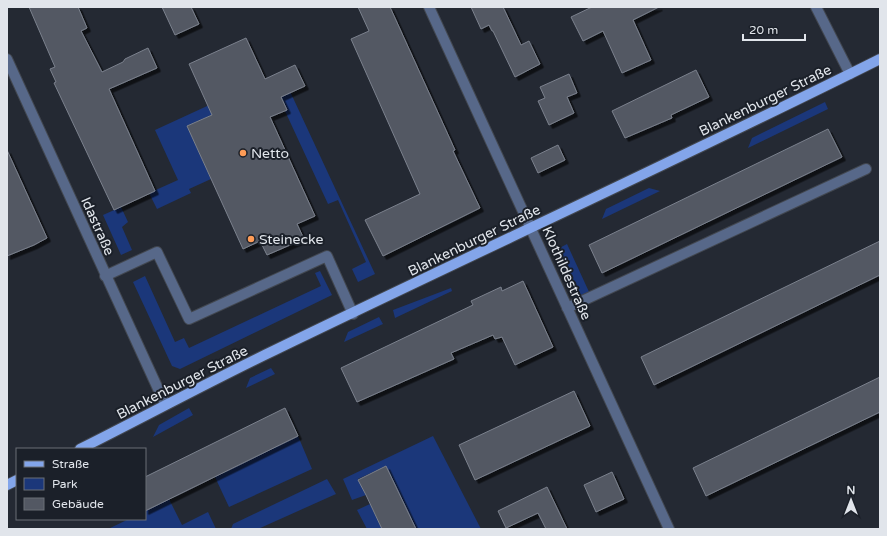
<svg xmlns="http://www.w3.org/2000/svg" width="887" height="536" font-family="'Varela Round',sans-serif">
	<defs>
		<filter id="shadow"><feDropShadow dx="3.5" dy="3.5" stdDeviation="0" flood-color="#0009"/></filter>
	</defs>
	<rect width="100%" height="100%" fill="#242933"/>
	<path fill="#1b377a" d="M 281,72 L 375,274 L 358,282 L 352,269 L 366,262 L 338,200 L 328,204 L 285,111 L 287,109 L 276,86 L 187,126 L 211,179 L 189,189 L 191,193 L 157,209 L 149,193 L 178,180 L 155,130 Z
		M 825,102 L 828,109 L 748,148 L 752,138 Z
		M 649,188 L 660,191 L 602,219 L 606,209 Z
		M 121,207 L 128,222 L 122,227 L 132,250 L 121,255 L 103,215 Z
		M 567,244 L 590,294 L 575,301 L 552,252 Z
		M 320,271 L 332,295 L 180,369 L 172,366 L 133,282 L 145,276 L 175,342 L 184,338 L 189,348 L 321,286 L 315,273 Z
		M 451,288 L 452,291 L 395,318 L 393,310 Z
		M 379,317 L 383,324 L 344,342 L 348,332 Z
		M 271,368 L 275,374 L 246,388 L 250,378 Z
		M 189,408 L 193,415 L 153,437 L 159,425 Z
		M 298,436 L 312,469 L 229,507 L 215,477 Z
		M 433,436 L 481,529 L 416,529 L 386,466 L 358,479 L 366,495 L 352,500 L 343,479 Z
		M 327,479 L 336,494 L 258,529 L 231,529 L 233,524 Z
		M 169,499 L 182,525 L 208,512 L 216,529 L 108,529 L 129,519 L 145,519 L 145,511 Z
		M 370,504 L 382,529 L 367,529 L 357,510 Z"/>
	<path fill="#535863" stroke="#7b818d" filter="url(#shadow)" d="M 29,7 L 78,7 L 87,28 L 81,31 L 102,72 L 123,62 L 125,59 L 148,48 L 157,68 L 109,89 L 155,191 L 114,210 L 54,83 L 56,82 L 50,69 L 55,67 Z
		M 162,7 L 191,7 L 199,24 L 175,35 Z
		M 358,7 L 390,7 L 455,150 L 453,151 L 480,208 L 383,256 L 365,220 L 420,194 L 351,39 L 369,31 Z
		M 471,7 L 503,7 L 521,45 L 529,41 L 540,64 L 515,77 L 493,31 L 492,31 L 489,25 L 481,29 Z
		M 592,7 L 659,7 L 633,20 L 651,60 L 622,73 L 603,31 L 583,41 L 571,17 Z
		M 246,38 L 265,79 L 295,65 L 305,86 L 281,97 L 287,110 L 270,117 L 315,216 L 297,224 L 304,239 L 267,255 L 260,241 L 243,249 L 187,126 L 212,115 L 189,64 Z
		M 696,70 L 709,97 L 671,115 L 672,118 L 625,138 L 612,111 Z
		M 569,74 L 577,93 L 567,97 L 574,113 L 549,125 L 538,101 L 545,98 L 540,87 Z
		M 828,129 L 842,157 L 602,273 L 589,245 Z
		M 558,145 L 565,160 L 538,173 L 531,158 Z
		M 7,150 L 47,238 L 34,245 L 7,256 Z
		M 880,241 L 880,275 L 654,385 L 641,357 Z
		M 523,281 L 553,347 L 515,365 L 502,337 L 495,339 L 493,335 L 451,353 L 454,359 L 357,402 L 341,368 L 473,305 L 471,301 L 501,287 L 502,291 Z
		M 880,377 L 880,412 L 706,496 L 693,468 Z
		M 574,391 L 590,426 L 475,480 L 459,445 Z
		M 285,408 L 298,436 L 145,511 L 145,477 Z
		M 386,466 L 416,529 L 382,529 L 366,495 L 358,480 Z
		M 612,472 L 624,499 L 596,512 L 584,485 Z
		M 547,487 L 567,529 L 546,529 L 538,513 L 506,528 L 498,511 Z"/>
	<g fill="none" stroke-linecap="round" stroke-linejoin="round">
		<g stroke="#424750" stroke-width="12">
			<path id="minor" d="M 429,7 L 669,529
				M 816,7 L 850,74
				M 7,59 L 165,404
				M 105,276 L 157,252 L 189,319 L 327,256 L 353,314
				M 567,308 L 866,169"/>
		</g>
		<g stroke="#424750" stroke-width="12">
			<path id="major" d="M 80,449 C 146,416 210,381 275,350 C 477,252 680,159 880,59
				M 7,485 L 17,480"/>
		</g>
		<use href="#minor" stroke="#576889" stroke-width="10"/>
		<use href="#major" stroke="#83a5ea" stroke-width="10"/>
	</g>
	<g fill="#fe9c57" stroke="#1b2029" stroke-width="1.5">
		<circle cx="243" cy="153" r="4"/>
		<circle cx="251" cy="239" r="4"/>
	</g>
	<g text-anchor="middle" stroke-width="4" stroke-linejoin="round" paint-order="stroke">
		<g font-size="14" fill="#e1e5eb" stroke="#1b2029">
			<text transform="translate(765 100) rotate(-26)" y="5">Blankenburger Straße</text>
			<text transform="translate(98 226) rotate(66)" y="5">Idastraße</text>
			<text transform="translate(474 240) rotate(-26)" y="5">Blankenburger Straße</text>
			<text transform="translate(567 273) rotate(66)" y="5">Klothildestraße</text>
			<text transform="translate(182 382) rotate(-27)" y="5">Blankenburger Straße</text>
		</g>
		<g font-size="14" fill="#e1e5eb" stroke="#1b2029" text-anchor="start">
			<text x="251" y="158">Netto</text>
			<text x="259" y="244">Steinecke</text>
		</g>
	</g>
	<rect width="887" height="536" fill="none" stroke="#e1e5eb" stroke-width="16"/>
	<rect x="16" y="448" width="130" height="72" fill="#1b2029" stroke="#6a6f77"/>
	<rect x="24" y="461" width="20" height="6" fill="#83a5ea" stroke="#6a6f77"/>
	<text x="52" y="468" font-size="12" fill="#e1e5eb">Straße</text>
	<rect x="24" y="478" width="20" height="12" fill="#1b377a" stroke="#6a6f77"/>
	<text x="52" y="488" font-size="12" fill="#e1e5eb">Park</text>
	<rect x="24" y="498" width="20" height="12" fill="#535863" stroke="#6a6f77"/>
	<text x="52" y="508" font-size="12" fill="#e1e5eb">Gebäude</text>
	<g transform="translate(851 500)" stroke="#1b2029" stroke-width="3" paint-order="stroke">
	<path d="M0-3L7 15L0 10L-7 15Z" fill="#e1e5eb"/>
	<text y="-6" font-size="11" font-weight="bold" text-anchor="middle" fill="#e1e5eb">N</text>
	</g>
	<path d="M743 34v6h62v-6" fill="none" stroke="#e1e5eb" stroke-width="2"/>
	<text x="749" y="34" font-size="12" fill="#e1e5eb" stroke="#1b2029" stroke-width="3" paint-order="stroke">20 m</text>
</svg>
